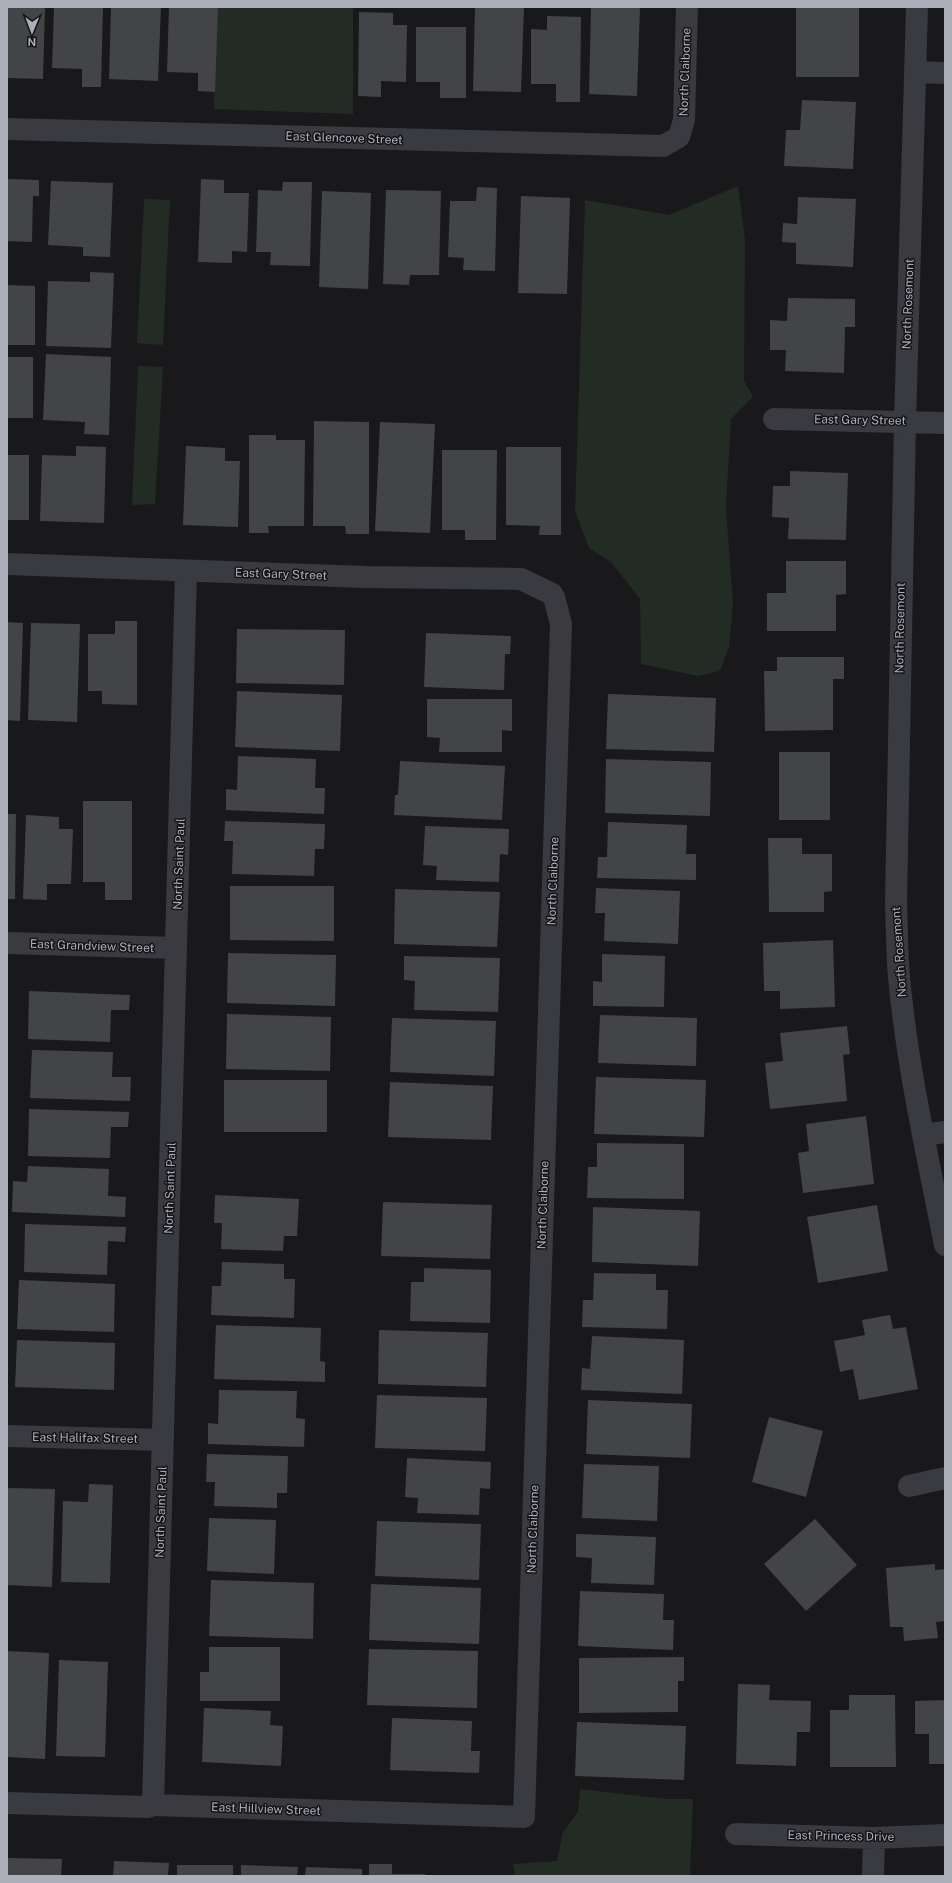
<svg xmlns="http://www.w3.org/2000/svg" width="952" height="1883" font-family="'Public Sans',sans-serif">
	<rect width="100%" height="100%" fill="#19191b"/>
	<path fill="#232b25" d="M 217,7 L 353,7 L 353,114 L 214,109 Z
		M 738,186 L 745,239 L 744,381 L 753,397 L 731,419 L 726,508 L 733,603 L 729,647 L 720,671 L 698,676 L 641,664 L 640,599 L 611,562 L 589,548 L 575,511 L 585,200 L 669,215 Z
		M 144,199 L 170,200 L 163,345 L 137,343 Z
		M 138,366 L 163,367 L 155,504 L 132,505 Z
		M 580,1789 L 666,1799 L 693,1799 L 690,1876 L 515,1876 L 513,1864 L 557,1861 L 563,1832 L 578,1812 Z"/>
	<path fill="#434448" d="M 7,7 L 45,7 L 43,79 L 7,78 Z
		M 54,7 L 103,7 L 101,87 L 82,87 L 82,69 L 52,68 Z
		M 111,7 L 161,7 L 158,81 L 109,79 Z
		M 169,7 L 218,7 L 215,92 L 198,91 L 198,73 L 167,72 Z
		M 475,7 L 524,7 L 521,92 L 473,91 Z
		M 591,7 L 640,7 L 637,96 L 589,94 Z
		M 796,7 L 859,7 L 859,77 L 796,77 Z
		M 359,12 L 393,13 L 393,25 L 407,25 L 406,82 L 381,81 L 381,97 L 358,96 Z
		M 547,16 L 581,17 L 580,102 L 556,102 L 556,84 L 531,84 L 531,29 L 547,30 Z
		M 416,27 L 466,27 L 466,98 L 440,98 L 440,82 L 416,82 Z
		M 802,100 L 856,102 L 853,169 L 784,166 L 786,130 L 800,130 Z
		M 7,179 L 39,180 L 39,196 L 33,196 L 32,242 L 7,241 Z
		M 201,179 L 224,180 L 224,193 L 249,193 L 247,252 L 232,251 L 232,263 L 198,262 Z
		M 51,181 L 113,183 L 110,257 L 83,256 L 83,247 L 48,245 Z
		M 283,182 L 312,182 L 310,266 L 270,265 L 271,252 L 256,252 L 258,190 L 282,191 Z
		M 477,187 L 497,188 L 495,271 L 463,270 L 464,258 L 448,257 L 450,201 L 476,201 Z
		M 386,190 L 441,191 L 439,275 L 410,275 L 409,285 L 383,284 Z
		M 322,191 L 371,193 L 368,289 L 319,287 Z
		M 521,196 L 570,198 L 567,294 L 518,293 Z
		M 798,197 L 856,199 L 853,267 L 796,264 L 796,243 L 782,242 L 783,223 L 797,224 Z
		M 90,272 L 114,273 L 111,348 L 46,346 L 48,281 L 90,282 Z
		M 7,285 L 35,286 L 35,345 L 7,345 Z
		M 788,298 L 855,299 L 855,327 L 845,327 L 844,373 L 785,371 L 786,350 L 770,350 L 770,320 L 787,321 Z
		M 46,354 L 111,357 L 109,435 L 84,434 L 85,422 L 43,420 Z
		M 7,357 L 33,357 L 33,418 L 7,418 Z
		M 314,421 L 369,422 L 369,534 L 346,534 L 345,526 L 313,526 Z
		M 380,422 L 435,424 L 430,533 L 375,531 Z
		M 249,435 L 276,435 L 276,440 L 305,440 L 304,526 L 268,526 L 269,533 L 249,533 Z
		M 76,446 L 106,447 L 104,523 L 40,521 L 42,455 L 76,456 Z
		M 186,446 L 225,448 L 225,461 L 240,461 L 238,527 L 183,525 Z
		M 506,447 L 561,447 L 561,535 L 539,535 L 540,526 L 506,525 Z
		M 442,450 L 497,450 L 496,540 L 465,540 L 465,530 L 442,530 Z
		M 7,455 L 29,455 L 29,520 L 7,520 Z
		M 790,471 L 848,473 L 846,540 L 788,539 L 789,518 L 772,517 L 773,486 L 790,486 Z
		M 786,561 L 846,561 L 846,594 L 836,595 L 836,631 L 767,631 L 767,593 L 786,593 Z
		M 115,621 L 137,621 L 137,705 L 102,704 L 102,691 L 88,691 L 88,634 L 115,634 Z
		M 7,622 L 23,623 L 20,721 L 7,720 Z
		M 31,623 L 80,624 L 77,722 L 28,720 Z
		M 237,629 L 345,630 L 344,685 L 236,683 Z
		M 426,633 L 511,636 L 510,654 L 505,654 L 504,690 L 424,687 Z
		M 777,657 L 844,657 L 844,679 L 833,679 L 833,730 L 765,731 L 764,671 L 777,671 Z
		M 237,691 L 342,695 L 340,751 L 235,747 Z
		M 608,694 L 716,698 L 714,752 L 606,749 Z
		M 427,699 L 512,699 L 512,731 L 502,730 L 502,752 L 439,752 L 440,738 L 427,737 Z
		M 779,752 L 830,752 L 830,820 L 779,820 Z
		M 238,756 L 316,759 L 315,788 L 325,788 L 324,814 L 226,810 L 226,789 L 237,790 Z
		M 606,759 L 711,762 L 710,816 L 605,813 Z
		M 400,761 L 505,766 L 502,820 L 394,815 L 395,795 L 398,795 Z
		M 83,801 L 132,801 L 132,900 L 105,900 L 105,882 L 83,882 Z
		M 7,814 L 16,814 L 15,899 L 7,899 Z
		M 26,815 L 59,817 L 59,829 L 73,829 L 71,884 L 47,884 L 47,900 L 23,899 Z
		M 225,821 L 325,824 L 324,849 L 315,849 L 314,876 L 232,874 L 233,841 L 224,841 Z
		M 608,822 L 687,825 L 686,854 L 696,854 L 696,880 L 597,878 L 598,857 L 607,857 Z
		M 425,826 L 509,829 L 508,855 L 500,854 L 499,882 L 436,880 L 437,866 L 423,865 Z
		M 768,838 L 802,838 L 802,854 L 832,854 L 832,891 L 824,892 L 824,912 L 769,912 Z
		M 230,886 L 334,886 L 334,941 L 230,940 Z
		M 596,888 L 680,891 L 678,944 L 604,941 L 605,913 L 595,913 Z
		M 395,889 L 500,892 L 497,947 L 394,944 Z
		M 833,940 L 835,1007 L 780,1009 L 780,991 L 764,991 L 763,943 Z
		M 228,953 L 336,955 L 335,1006 L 227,1003 Z
		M 602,954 L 665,956 L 664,1007 L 593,1006 L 593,981 L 602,982 Z
		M 404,956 L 500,958 L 498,1012 L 414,1010 L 415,981 L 404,980 Z
		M 29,991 L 130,995 L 129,1010 L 111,1010 L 110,1042 L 28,1039 Z
		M 227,1014 L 331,1017 L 330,1071 L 226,1069 Z
		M 600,1015 L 697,1018 L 696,1066 L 598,1063 Z
		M 392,1018 L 496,1021 L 494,1076 L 390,1072 Z
		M 847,1026 L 850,1054 L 843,1055 L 847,1101 L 770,1109 L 765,1063 L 783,1061 L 780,1033 Z
		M 32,1050 L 113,1052 L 112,1077 L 131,1077 L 130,1101 L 30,1098 Z
		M 596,1077 L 706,1080 L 704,1137 L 594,1134 Z
		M 224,1080 L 327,1080 L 327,1132 L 224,1132 Z
		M 390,1082 L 493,1086 L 491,1140 L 388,1137 Z
		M 29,1109 L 129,1112 L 128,1127 L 111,1127 L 110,1158 L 28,1156 Z
		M 866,1116 L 874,1184 L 803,1193 L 798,1153 L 809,1151 L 806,1124 Z
		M 597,1143 L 684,1144 L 684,1199 L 587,1198 L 588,1167 L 597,1167 Z
		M 28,1166 L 109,1169 L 108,1196 L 126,1197 L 125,1217 L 12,1212 L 13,1181 L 27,1182 Z
		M 215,1195 L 299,1199 L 297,1236 L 284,1236 L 283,1251 L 221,1249 L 222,1223 L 214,1223 Z
		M 383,1202 L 492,1205 L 490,1259 L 381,1256 Z
		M 877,1205 L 888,1271 L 818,1283 L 807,1217 Z
		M 593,1207 L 700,1211 L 698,1266 L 592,1262 Z
		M 25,1224 L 126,1227 L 125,1242 L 108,1241 L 107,1275 L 24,1272 Z
		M 222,1262 L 284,1264 L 284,1279 L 295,1279 L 294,1318 L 211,1315 L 212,1286 L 221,1286 Z
		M 424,1268 L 491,1270 L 490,1323 L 410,1321 L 411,1282 L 424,1282 Z
		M 594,1273 L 656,1274 L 656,1290 L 668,1290 L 667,1329 L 582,1327 L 583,1300 L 593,1300 Z
		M 19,1280 L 115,1284 L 114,1332 L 17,1329 Z
		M 890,1315 L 893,1329 L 906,1327 L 918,1389 L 859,1400 L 853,1369 L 840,1372 L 834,1341 L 865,1335 L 862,1320 Z
		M 216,1325 L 321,1328 L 320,1361 L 325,1362 L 325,1382 L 214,1379 Z
		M 379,1330 L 488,1333 L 486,1387 L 378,1384 Z
		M 592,1336 L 684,1340 L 682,1394 L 581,1390 L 582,1368 L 590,1369 Z
		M 17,1340 L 115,1343 L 114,1390 L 15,1387 Z
		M 219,1390 L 297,1391 L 296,1418 L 305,1419 L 304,1447 L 208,1444 L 208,1423 L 218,1424 Z
		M 377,1395 L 487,1398 L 485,1451 L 375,1448 Z
		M 588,1400 L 692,1404 L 690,1458 L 586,1454 Z
		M 769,1417 L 823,1431 L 806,1497 L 752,1482 Z
		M 207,1454 L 288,1456 L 287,1493 L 277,1493 L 277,1508 L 214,1506 L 215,1482 L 206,1482 Z
		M 407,1458 L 491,1462 L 490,1489 L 480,1488 L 479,1515 L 417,1513 L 418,1498 L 405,1497 Z
		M 584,1464 L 659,1466 L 657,1521 L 582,1518 Z
		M 89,1484 L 113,1485 L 110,1583 L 61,1582 L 63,1501 L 88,1502 Z
		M 7,1488 L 55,1489 L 52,1587 L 7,1585 Z
		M 209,1518 L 276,1520 L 274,1574 L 207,1571 Z
		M 815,1519 L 857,1565 L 806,1611 L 764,1564 Z
		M 377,1521 L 481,1524 L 479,1580 L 375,1576 Z
		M 576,1534 L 656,1537 L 654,1585 L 591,1583 L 592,1558 L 576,1557 Z
		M 935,1564 L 935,1570 L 945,1569 L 945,1621 L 936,1622 L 938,1638 L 904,1641 L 903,1627 L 890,1627 L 886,1568 Z
		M 211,1580 L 314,1583 L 313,1639 L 209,1636 Z
		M 371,1584 L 481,1588 L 479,1644 L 369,1640 Z
		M 580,1591 L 664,1594 L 663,1620 L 674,1620 L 673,1650 L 578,1646 Z
		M 209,1647 L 280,1647 L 280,1701 L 200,1701 L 200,1672 L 209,1672 Z
		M 369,1649 L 478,1651 L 477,1708 L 367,1705 Z
		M 7,1651 L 49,1653 L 45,1759 L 7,1757 Z
		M 684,1657 L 684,1681 L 678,1681 L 678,1712 L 579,1713 L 579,1658 Z
		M 59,1660 L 108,1662 L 105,1757 L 56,1756 Z
		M 738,1684 L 770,1685 L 769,1700 L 811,1701 L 810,1732 L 797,1732 L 796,1766 L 736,1764 Z
		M 849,1695 L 895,1695 L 896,1767 L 830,1767 L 830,1710 L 849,1710 Z
		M 945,1700 L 945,1764 L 929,1764 L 929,1734 L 915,1734 L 915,1701 Z
		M 204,1708 L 271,1711 L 270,1725 L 283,1726 L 281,1766 L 202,1762 Z
		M 392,1718 L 472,1721 L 471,1751 L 480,1751 L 479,1773 L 390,1770 Z
		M 577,1722 L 686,1726 L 684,1780 L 575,1776 Z
		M 7,1858 L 62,1859 L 61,1876 L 7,1876 Z
		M 114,1861 L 169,1863 L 168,1876 L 113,1876 Z
		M 369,1864 L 392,1864 L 392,1874 L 425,1874 L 425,1876 L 369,1876 Z
		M 177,1865 L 233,1865 L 233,1876 L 177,1876 Z
		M 241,1865 L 298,1867 L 297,1876 L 241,1876 Z
		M 306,1867 L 362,1869 L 362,1876 L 305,1876 Z"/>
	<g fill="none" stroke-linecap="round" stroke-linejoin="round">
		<path stroke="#3a3b40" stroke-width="22" d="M 917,7 L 905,421 L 896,904 C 897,929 897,953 899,977 C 907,1066 928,1158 945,1245
			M 915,72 L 945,73
			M 7,129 L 663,146 L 679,137 L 684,120 L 687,7
			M 774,419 L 945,423
			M 7,564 L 366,577 L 521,579 L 552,594 L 554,597 L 561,624 L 524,1817 L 153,1805 L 148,1807 L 7,1803
			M 7,943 L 176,948
			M 923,1135 L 945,1132
			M 7,1436 L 163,1440
			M 909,1486 L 945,1478
			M 153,1805 L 186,571
			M 736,1834 L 874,1838 L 945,1835
			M 873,1876 L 874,1838"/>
	</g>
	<g text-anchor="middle" stroke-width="3" stroke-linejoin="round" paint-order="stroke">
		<g font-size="12" fill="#acafba" stroke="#141416">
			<text transform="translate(685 72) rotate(-88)" y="4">North Claiborne</text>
			<text transform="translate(344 138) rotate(2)" y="4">East Glencove Street</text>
			<text transform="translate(908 304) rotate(-88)" y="4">North Rosemont</text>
			<text transform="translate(860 420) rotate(1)" y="4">East Gary Street</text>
			<text transform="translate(281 574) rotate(2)" y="4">East Gary Street</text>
			<text transform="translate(900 628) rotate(-89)" y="4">North Rosemont</text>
			<text transform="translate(179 864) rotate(-88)" y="4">North Saint Paul</text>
			<text transform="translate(553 881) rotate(-88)" y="4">North Claiborne</text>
			<text transform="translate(92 946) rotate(2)" y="4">East Grandview Street</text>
			<text transform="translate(899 952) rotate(-94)" y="4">North Rosemont</text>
			<text transform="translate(170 1188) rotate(-88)" y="4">North Saint Paul</text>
			<text transform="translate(543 1205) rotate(-88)" y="4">North Claiborne</text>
			<text transform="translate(85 1438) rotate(1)" y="4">East Halifax Street</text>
			<text transform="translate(161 1512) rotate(-88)" y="4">North Saint Paul</text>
			<text transform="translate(533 1529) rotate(-88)" y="4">North Claiborne</text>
			<text transform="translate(266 1809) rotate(2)" y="4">East Hillview Street</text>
			<text transform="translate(841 1836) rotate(1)" y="4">East Princess Drive</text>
		</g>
	</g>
	<rect width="952" height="1883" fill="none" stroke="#acafba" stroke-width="16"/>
	<g transform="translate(32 32) rotate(181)" stroke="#141416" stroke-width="3" paint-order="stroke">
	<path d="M0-3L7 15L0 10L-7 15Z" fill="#acafba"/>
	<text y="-6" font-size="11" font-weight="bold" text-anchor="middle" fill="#acafba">N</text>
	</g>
</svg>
